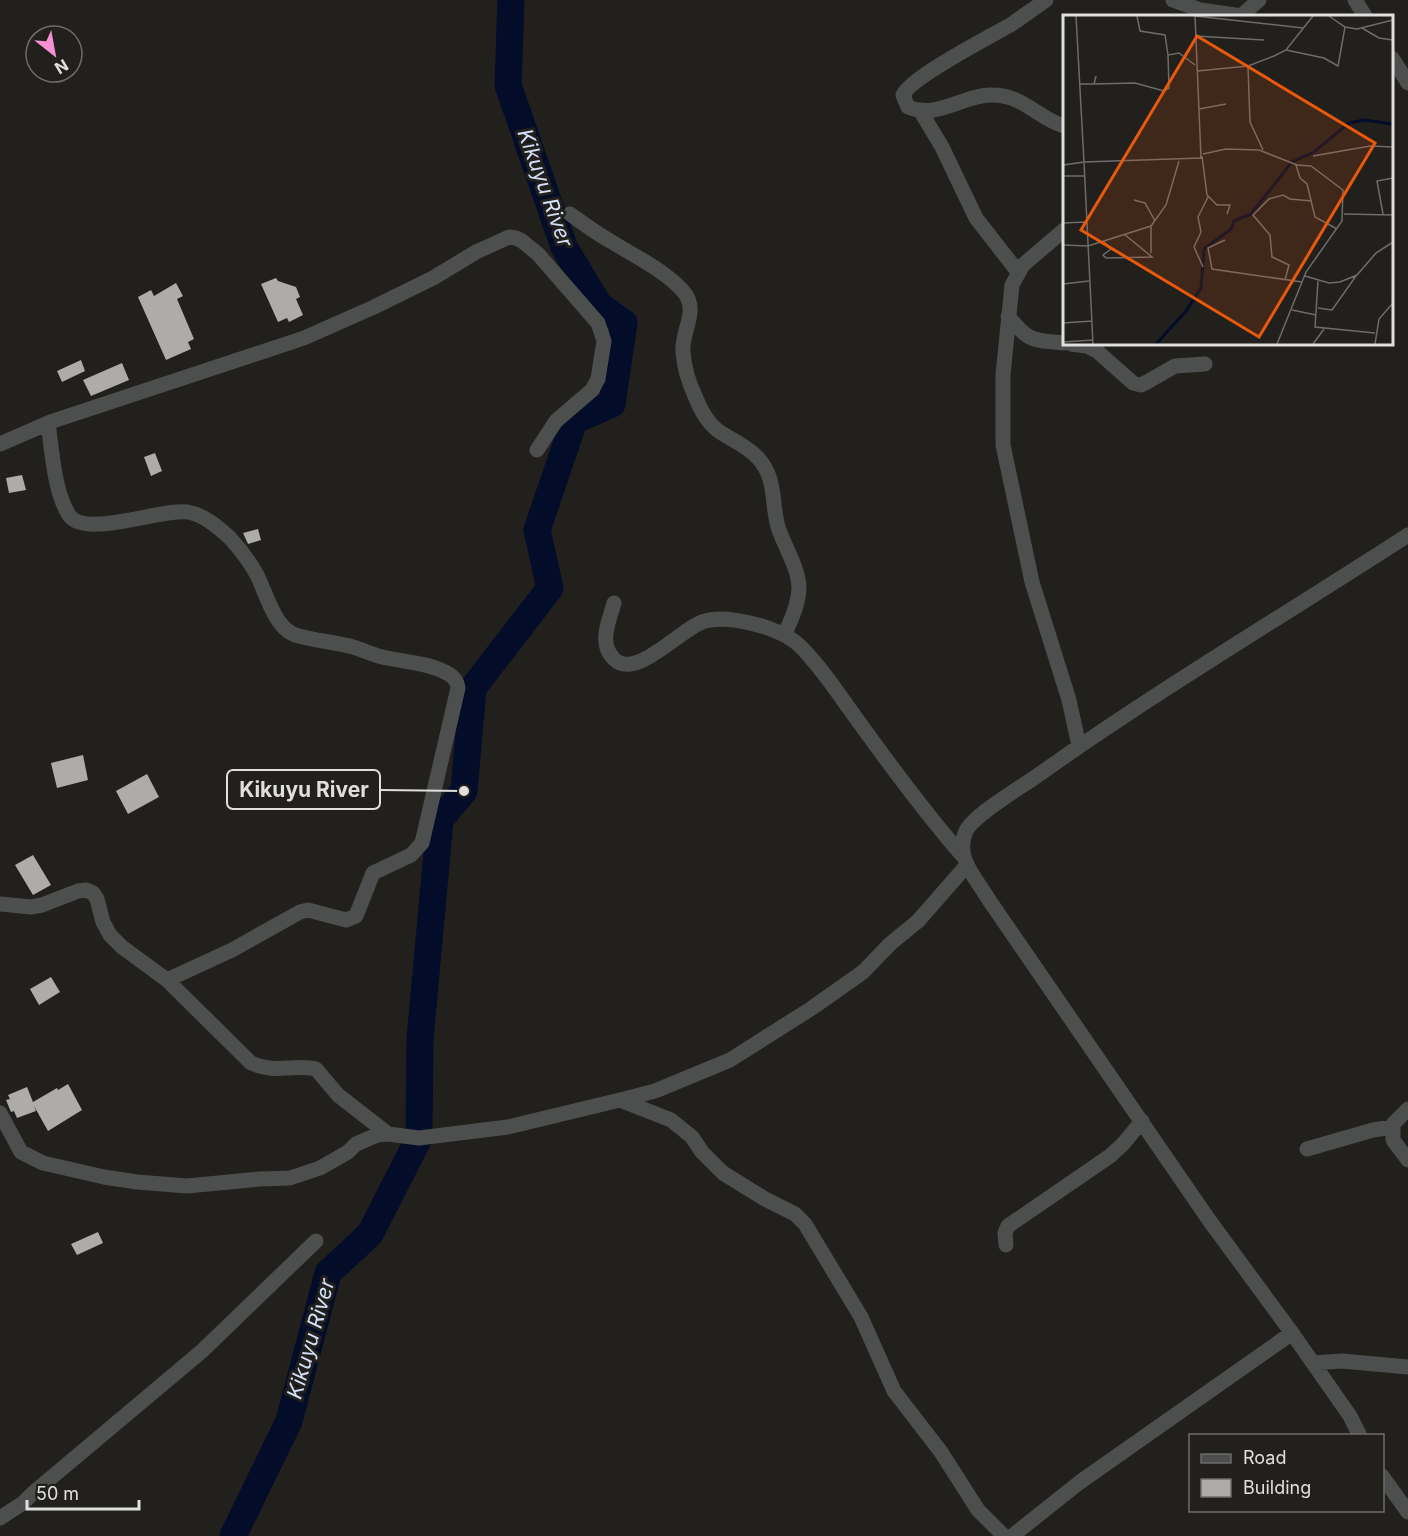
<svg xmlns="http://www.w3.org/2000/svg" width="1408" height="1536" font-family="Inter,sans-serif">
	<rect width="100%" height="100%" fill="#21201d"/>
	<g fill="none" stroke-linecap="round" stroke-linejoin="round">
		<path stroke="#030c28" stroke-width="27" d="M 233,1536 L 289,1421 L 328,1273 L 370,1234 L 419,1138 L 420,1039 L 440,820 L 464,791 L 473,688 L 550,588 L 537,530 L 574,421 L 612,404 L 624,323 L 599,305 L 564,247 L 508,85 L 511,0"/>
	</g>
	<path fill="#aeaca8" d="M 276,278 L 278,281 L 296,287 L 300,297 L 296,299 L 303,315 L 289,322 L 287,318 L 278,322 L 261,284 Z
		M 176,283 L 183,296 L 177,299 L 194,339 L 188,342 L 191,349 L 166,360 L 138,297 L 151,290 L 154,296 Z
		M 81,360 L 85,371 L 62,382 L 57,371 Z
		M 122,363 L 129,380 L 91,396 L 83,380 Z
		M 155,453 L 162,471 L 151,476 L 144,457 Z
		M 22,475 L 26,490 L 9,493 L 6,478 Z
		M 258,529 L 261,540 L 248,544 L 243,533 Z
		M 83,755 L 88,780 L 57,788 L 51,763 Z
		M 147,774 L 159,797 L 128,814 L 116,791 Z
		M 33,855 L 51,885 L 33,895 L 15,865 Z
		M 51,977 L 60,992 L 39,1005 L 30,989 Z
		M 68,1084 L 82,1110 L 48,1131 L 34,1106 L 36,1111 L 17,1118 L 14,1111 L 11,1112 L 6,1100 L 10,1099 L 8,1095 L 27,1087 L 33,1102 L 57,1088 L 58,1090 Z
		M 98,1232 L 103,1243 L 77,1255 L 71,1244 Z"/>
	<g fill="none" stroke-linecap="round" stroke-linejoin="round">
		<path stroke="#4d4e4e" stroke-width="15" d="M 1046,0 C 1035,8 1023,16 1012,24 C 991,36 911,77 903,95 L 908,107 C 937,120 964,94 993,95 C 1023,95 1039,119 1064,126
			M 1173,0 L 1200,10 L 1242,16
			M 1355,0 L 1365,16
			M 1241,16 L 1259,0
			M 1392,58 L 1408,83
			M 921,112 L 942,147 L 976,218 L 1018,272
			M 570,214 C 584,224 597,234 612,242 C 636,257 664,270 683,291 C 700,310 681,331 683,352 C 684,366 689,383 695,396 C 700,409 706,421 717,430 C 731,440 746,445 758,458 C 777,479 771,502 778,527 C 784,546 798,566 799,587 C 799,604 791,619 785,634
			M 1064,230 L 1023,265 L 1012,285 L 1003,375 L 1003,445 L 1032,582 L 1069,700 L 1079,746
			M 1008,316 C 1029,342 1032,340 1064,343
			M 1071,344 L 1087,346 L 1097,351 L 1133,383 L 1141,385 L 1147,382 L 1175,366 L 1205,364
			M 48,423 C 52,450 54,492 69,515 C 84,539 162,508 188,512 C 204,515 218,527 230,538 C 240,549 250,562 257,575 C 267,595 275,631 299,636 C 317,641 335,642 353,647 C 364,650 375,656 387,658 C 406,662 427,663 445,672 C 453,676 457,680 458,688 L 422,843 L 411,855 L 373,873 L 356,916 L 346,920 L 308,910 L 300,912 L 232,950 L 167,980
			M 0,444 L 53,421 L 304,338 L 374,307 L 433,278 L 476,252 L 509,237 L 516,238 L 522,241 L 538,254 L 598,323 L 604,341 L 598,379 L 592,390 L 556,421 L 537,450
			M 614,603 C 609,622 598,643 614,659 C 636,681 682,627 705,621 C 723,616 750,622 768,628 C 779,632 791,637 800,646 C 824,670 843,701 864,729 C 895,772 927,815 962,855
			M 0,904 L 31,907 L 42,905 L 78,891 L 86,890 L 93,893 L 97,899 L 103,922 L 110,935 L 122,947 L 167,980 L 251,1063 C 276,1074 292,1064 316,1069 L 338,1095 L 388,1134
			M 620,1100 L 671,1120 L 692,1137 L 702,1152 L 723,1173 L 765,1199 L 795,1214 L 805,1224 L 861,1317 L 894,1391 L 941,1452 L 978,1510 L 1004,1536
			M 1408,1109 L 1393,1124 L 1393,1140 L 1408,1160
			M 0,1113 L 21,1152 L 43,1163 L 104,1177 L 137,1182 L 187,1186 L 260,1179 L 290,1178 L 320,1168 L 348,1152 L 356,1144 L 377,1135 L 388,1134 L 419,1138 L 508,1127 L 620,1100 L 655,1091 L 730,1060 L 812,1008 L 863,972 L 890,944 L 918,921 L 967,865
			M 1307,1149 L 1373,1130 L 1393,1127
			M 1006,1245 L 1005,1233 L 1008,1226 L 1110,1156 L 1123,1144 L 1142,1121
			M 1313,1363 L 1342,1361 L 1408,1367
			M 1360,1436 L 1350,1416 L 1292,1333 L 1209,1220 L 989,900 C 976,878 954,857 966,831 C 974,815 1018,789 1034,778 C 1155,692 1283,616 1408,535
			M 1382,1476 L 1408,1512
			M 0,1518 L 23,1503 L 33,1493 L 202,1351 L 316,1241
			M 1012,1536 L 1080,1482 L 1292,1333"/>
	</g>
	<g text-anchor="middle" stroke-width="6" stroke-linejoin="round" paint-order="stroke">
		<g font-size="21" font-style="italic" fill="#d5e1f9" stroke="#21201d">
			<text transform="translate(545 188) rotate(70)" y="7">Kikuyu River</text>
			<text transform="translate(311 1339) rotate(-74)" y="7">Kikuyu River</text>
		</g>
	</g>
	<g transform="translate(1063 15)">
		<rect width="330" height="330" fill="#21201d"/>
		<path fill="none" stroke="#030c28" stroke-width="3" d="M 93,329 L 123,296 L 138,273 L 141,234 L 168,214 L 171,206 L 188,199 L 229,147 L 251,137 L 286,108 L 301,105 L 330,109"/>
		<path fill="none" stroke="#6d6c6a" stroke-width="1.5" d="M 74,1 L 77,16 L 102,20 L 105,40M 132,1 L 240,13M 266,1 L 282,12 L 294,14 L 330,5M 299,13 L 316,23 L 330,25M 132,21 L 201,25M 223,35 L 261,43 L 275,51 L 282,12M 185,52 L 187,107 L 200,135M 134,56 L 185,51 L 211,41 L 223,35 L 250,1M 17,69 L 31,69 L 33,61M 31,69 L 72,68 L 101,76 L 106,73 L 105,40 L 116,38 L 132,50M 136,94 L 163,89M 140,139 L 163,134 L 196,135 L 234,150 L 248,151 L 280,175 L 279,206 L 243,257 L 214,329M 139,141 L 144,180 L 154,190 L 167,190 L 164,199M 250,141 L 307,131 L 330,132M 0,150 L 21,147 L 13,1M 233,150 L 237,163 L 244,169 L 252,202 L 274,214M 0,161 L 21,161M 71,185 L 82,188 L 92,206M 281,199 L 330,200M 320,199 L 314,166 L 330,163M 0,208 L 24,207M 88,211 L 88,238M 162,225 L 145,233 L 149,254 L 239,267M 41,227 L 48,234 L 40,240 L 43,243 L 89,242 L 61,219M 0,230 L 25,231 L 88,211 L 103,190 L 116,146M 140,252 L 131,232 L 138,217 L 135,202 L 145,182M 242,261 L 266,268 L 277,267 L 294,260 L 313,238 L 330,227M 222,265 L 226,250 L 209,242 L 207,220 L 190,200 L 206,184 L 220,180 L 227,184 L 249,186M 255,266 L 252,312 L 312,318M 0,269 L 26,266M 255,293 L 269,295 L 293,261M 229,295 L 253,300M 0,308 L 29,306M 0,327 L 30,325M 30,329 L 21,147 L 138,143 L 132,1M 250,329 L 261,314M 312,329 L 316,304 L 330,288"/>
		<path fill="#e8590c" fill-opacity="0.15" stroke="#e8590c" stroke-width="3" d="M 134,21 L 312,128 L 196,322 L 18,215 Z"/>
		<rect width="330" height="330" fill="none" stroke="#e0dfdd" stroke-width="3"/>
	</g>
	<path fill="none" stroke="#e0dfdd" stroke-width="2" d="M464 791L380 790"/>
	<circle fill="#e0dfdd" stroke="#21201d" stroke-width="2" cx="464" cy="791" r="6"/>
	<rect fill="#21201d" stroke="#e0dfdd" stroke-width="2" x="227" y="770" width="153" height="39" rx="6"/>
	<g font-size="21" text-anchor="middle" font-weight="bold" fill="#e0dfdd">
		<text x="304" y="797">Kikuyu River</text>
	</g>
	<rect x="1189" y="1434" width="195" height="78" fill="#21201d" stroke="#6d6c6a" stroke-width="1.5"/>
	<rect x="1201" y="1454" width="30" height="9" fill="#4d4e4e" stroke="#6d6c6a" stroke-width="1.5"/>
	<text x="1243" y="1464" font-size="18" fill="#e0dfdd">Road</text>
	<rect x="1201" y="1479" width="30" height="18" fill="#aeaca8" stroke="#6d6c6a" stroke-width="1.5"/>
	<text x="1243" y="1494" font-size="18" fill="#e0dfdd">Building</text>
	<g transform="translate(54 54) rotate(149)"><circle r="28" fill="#21201d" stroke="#6d6c6a" stroke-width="1.5"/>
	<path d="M0-4.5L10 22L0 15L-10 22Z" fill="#f591d3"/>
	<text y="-9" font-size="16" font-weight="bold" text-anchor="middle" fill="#e0dfdd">N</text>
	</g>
	<path d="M27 1500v9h112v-9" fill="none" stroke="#e0dfdd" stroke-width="3"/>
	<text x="36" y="1500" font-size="18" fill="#e0dfdd" stroke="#21201d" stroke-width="4.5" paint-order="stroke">50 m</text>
</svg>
